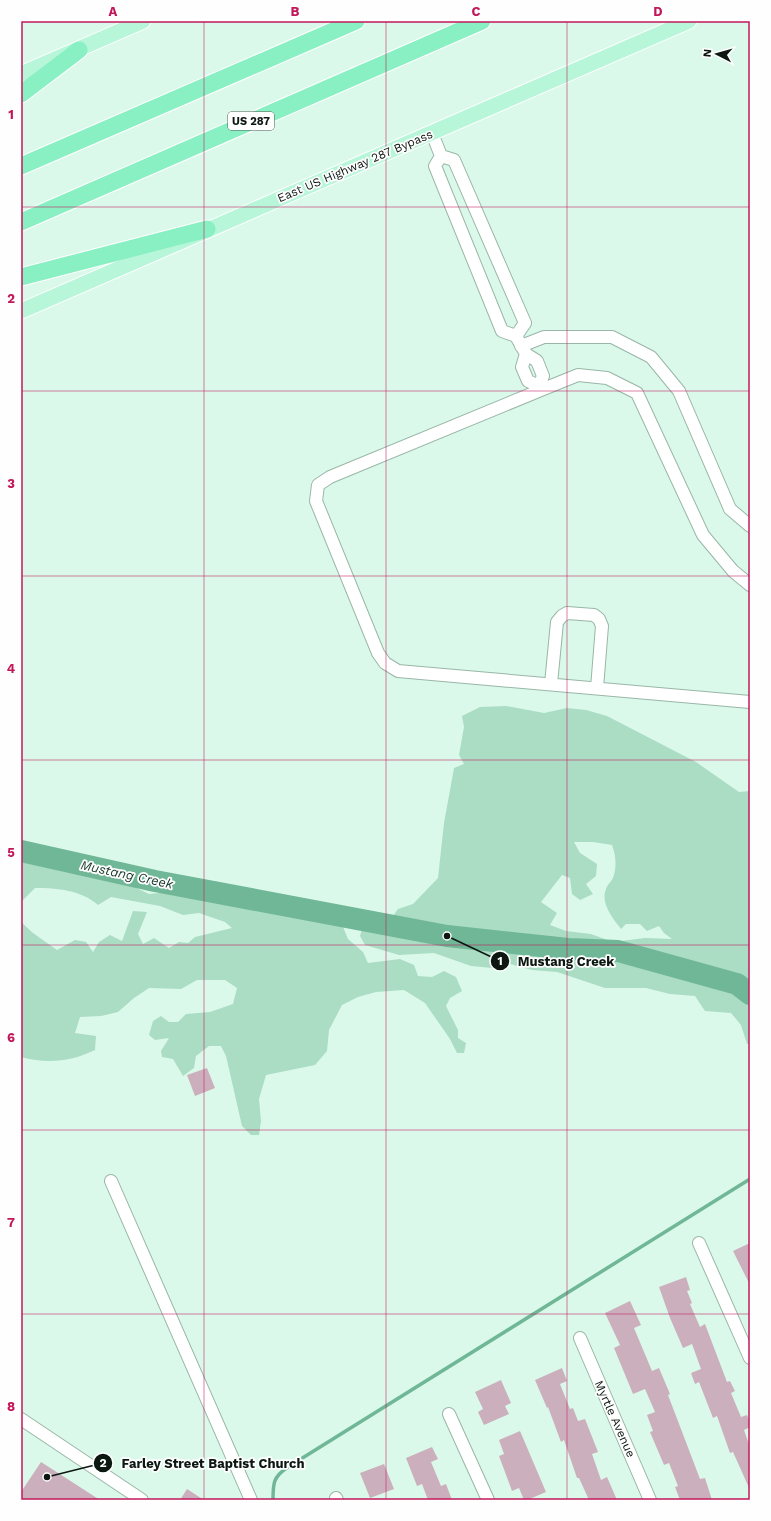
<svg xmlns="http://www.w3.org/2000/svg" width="771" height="1521" font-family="'Work Sans',sans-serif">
	<rect width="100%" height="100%" fill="#dbf9ea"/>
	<path fill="#abdcc4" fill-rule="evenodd" d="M 506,706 L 544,713 L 567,708 L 586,710 L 607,716 L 696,762 L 739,792 L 750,791 L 750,1044 L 747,1044 L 741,1025 L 731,1013 L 705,1011 L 695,996 L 670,994 L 646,988 L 605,988 L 557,972 L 532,970 L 510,964 L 492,968 L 471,966 L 434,953 L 399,955 L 365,945 L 360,936 L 362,929 L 368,924 L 385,927 L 398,909 L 413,904 L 438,878 L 444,823 L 454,768 L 464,764 L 459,755 L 464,727 L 462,716 L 480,707 ZM 574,842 L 593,842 L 612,845 C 616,856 617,867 613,878 C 611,882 607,885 606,889 C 600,903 613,919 621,929 L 626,924 L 640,924 L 647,931 L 659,926 L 664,933 L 672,939 L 645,938 L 613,942 L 591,934 L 566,931 L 550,925 L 557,913 L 541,902 L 562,875 L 570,878 L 572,894 L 580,900 L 593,894 L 586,884 L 596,876 L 597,864 L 580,853 Z
		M 21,862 L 71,873 L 109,875 L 149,894 L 217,887 L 252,889 L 273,910 L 341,922 L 348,939 L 363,952 L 368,963 L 400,959 L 414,965 L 418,976 L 432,977 L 444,971 L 456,977 L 462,991 L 450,998 L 446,1006 L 458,1030 L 458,1038 L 466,1043 L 464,1053 L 457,1053 L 450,1039 L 425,1003 L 404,990 L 376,992 L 358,997 L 342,1005 L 329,1030 L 327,1051 L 315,1065 L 266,1075 L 259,1099 L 261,1121 L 259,1135 L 251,1135 L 242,1126 L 226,1056 L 221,1046 L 209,1046 L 196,1056 L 194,1068 L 183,1076 L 173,1059 L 162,1057 L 161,1051 L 169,1038 L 155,1040 L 149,1035 L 153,1021 L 161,1016 L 169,1022 L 178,1022 L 186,1014 L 210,1012 L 233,1004 L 237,988 L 225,980 L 197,980 L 181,989 L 149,988 L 134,998 L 118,1012 L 101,1016 L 80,1017 L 75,1033 L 96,1036 L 95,1050 C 71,1062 46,1064 21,1057 L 21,922 L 33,933 L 57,950 L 75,940 L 86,942 L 93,952 L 99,942 L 110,935 L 122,941 L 133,911 L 147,912 L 138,934 L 143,944 L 154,938 L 169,948 L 179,942 L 188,943 L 195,937 L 232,928 L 225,922 L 199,913 L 183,915 L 160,906 L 111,897 L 98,905 C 81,890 57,888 35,888 L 21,902 Z"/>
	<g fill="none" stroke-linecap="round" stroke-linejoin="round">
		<path stroke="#6fb796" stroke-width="3.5" d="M 273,1500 C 273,1483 273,1477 288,1467 L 750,1179"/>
		<path stroke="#6fb796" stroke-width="22" d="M 21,851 L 155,881 L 447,936 L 568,949 L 618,951 L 737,984 L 750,994"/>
	</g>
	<path fill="#ccafbc" d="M 207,1068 L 215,1088 L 195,1096 L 187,1075 Z
		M 750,1243 L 750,1285 L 733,1251 Z
		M 686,1277 L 690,1290 L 687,1291 L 692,1303 L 690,1304 L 700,1327 L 705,1324 L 727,1382 L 730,1381 L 735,1391 L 731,1393 L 741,1417 L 747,1415 L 750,1423 L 750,1427 L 744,1430 L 750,1447 L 750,1490 L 733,1452 L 730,1453 L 717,1416 L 713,1418 L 699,1382 L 695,1384 L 691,1373 L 701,1369 L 692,1344 L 683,1348 L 670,1318 L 659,1287 Z
		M 630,1301 L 641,1325 L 634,1328 L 652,1371 L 659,1368 L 670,1394 L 668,1395 L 700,1479 L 705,1478 L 712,1500 L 680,1500 L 675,1487 L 678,1486 L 669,1463 L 664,1465 L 650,1432 L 653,1431 L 647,1415 L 655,1412 L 645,1389 L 633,1394 L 614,1348 L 620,1345 L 605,1313 Z
		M 562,1368 L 567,1381 L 560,1384 L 570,1409 L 573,1408 L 578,1421 L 585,1419 L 598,1452 L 592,1454 L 601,1480 L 607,1477 L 617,1500 L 589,1500 L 579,1478 L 577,1478 L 564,1440 L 561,1442 L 548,1407 L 547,1408 L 535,1380 Z
		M 501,1380 L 511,1403 L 505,1406 L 509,1414 L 484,1425 L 478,1412 L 483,1409 L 475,1392 Z
		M 520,1431 L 546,1492 L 527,1500 L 524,1500 L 519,1488 L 512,1491 L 499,1456 L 504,1454 L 499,1440 Z
		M 432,1447 L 438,1459 L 431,1462 L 441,1486 L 446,1484 L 452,1500 L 428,1500 L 422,1484 L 417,1486 L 406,1458 Z
		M 41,1462 L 100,1500 L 21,1500 L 21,1492 Z
		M 384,1464 L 394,1489 L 370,1498 L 360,1473 Z
		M 187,1489 L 204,1500 L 180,1500 Z"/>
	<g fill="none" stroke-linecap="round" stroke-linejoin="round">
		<g stroke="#99b6a7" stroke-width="14">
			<path id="minor" d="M 432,133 L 441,156
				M 441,156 L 435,166 L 502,331 L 516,336 L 526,354 L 537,361 L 543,376 L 539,386 L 541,390 L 330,477 L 318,485 L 316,501 L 378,653 L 385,663 L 398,671 L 750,702
				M 441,156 L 454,160 L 525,323 L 516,336
				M 521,346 L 544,337 L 612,337 L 651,357 L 679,391 L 730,509 L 750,526
				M 526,354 L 522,367 L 528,381 L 539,386
				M 541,390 L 578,375 L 607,378 L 637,393 L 703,535 L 733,571 L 750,585
				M 551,684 L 557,622 L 562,616 L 567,613 L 594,615 L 599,619 L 602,626 L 597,688
				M 111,1181 L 251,1500
				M 699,1243 L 750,1358
				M 580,1338 L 650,1500
				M 449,1414 L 488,1500
				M 21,1419 L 142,1500
				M 336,1498 L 337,1500"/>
		</g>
		<g stroke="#fff" stroke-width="17">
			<path id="major" d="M 21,74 L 143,21
				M 21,311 L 689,21"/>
		</g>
		<g stroke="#fff" stroke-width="19">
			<path id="highway" d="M 21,94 L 79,50
				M 21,166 L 356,21
				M 21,222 L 482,21
				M 21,277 L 207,229"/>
		</g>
		<use href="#minor" stroke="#fff" stroke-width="12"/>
		<use href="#major" stroke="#b8f6da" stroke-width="15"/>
		<use href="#highway" stroke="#88f0c2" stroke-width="17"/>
	</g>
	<path fill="none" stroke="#c2185b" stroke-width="1" stroke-opacity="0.55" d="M 204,21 L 204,1500M 386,21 L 386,1500M 567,21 L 567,1500M 21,207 L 750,207M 21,391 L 750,391M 21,576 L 750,576M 21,760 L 750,760M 21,945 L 750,945M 21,1130 L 750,1130M 21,1314 L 750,1314"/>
	<g text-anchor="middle" stroke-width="3.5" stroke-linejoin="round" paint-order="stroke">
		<rect fill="#fefefe" stroke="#555c59" stroke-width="1" x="228" y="112" width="46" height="18" rx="3"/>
		<g font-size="11" font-weight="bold" fill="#0c1712">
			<text x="251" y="125">US 287</text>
		</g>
		<g font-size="12" fill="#0c1712" stroke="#fefefe">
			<text transform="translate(355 166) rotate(-23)" y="4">East US Highway 287 Bypass</text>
			<text transform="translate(615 1419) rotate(66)" y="4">Myrtle Avenue</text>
		</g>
		<g font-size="13" font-style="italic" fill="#143527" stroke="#fefefe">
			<text transform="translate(127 874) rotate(12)" y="5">Mustang Creek</text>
		</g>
	</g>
	<path fill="none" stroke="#0c1712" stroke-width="1.5" d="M447 936L500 961M47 1477L103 1463"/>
	<g fill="#0c1712" stroke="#fefefe" stroke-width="1.5">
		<circle cx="447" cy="936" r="4"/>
		<circle cx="47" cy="1477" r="4"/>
		<circle cx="500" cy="961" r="10"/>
		<circle cx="103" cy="1463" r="10"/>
	</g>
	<g font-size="12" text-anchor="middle" font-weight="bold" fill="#fff">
		<text x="500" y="965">1</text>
		<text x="103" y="1467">2</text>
	</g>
	<g font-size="13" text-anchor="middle" font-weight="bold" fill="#0c1712" stroke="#fefefe" stroke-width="3.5" stroke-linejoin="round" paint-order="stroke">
		<text x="566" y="966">Mustang Creek</text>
		<text x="213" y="1468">Farley Street Baptist Church</text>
	</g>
	<rect width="771" height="1521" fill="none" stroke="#fefefe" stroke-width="44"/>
	<g transform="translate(717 54) rotate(276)" stroke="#fefefe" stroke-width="3" paint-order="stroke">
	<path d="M0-3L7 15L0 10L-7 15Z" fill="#0c1712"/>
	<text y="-6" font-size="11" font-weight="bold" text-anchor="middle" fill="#0c1712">N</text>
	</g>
	<rect x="22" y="22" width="727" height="1477" fill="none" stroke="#c2185b" stroke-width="1.5"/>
	<g font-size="13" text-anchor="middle" font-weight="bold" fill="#c2185b">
		<text x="113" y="16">A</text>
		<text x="295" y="16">B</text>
		<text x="476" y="16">C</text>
		<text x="658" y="16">D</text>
		<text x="11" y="119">1</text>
		<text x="11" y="303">2</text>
		<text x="11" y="488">3</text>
		<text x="11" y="673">4</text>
		<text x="11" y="857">5</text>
		<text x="11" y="1042">6</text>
		<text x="11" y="1227">7</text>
		<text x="11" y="1411">8</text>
	</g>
</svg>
